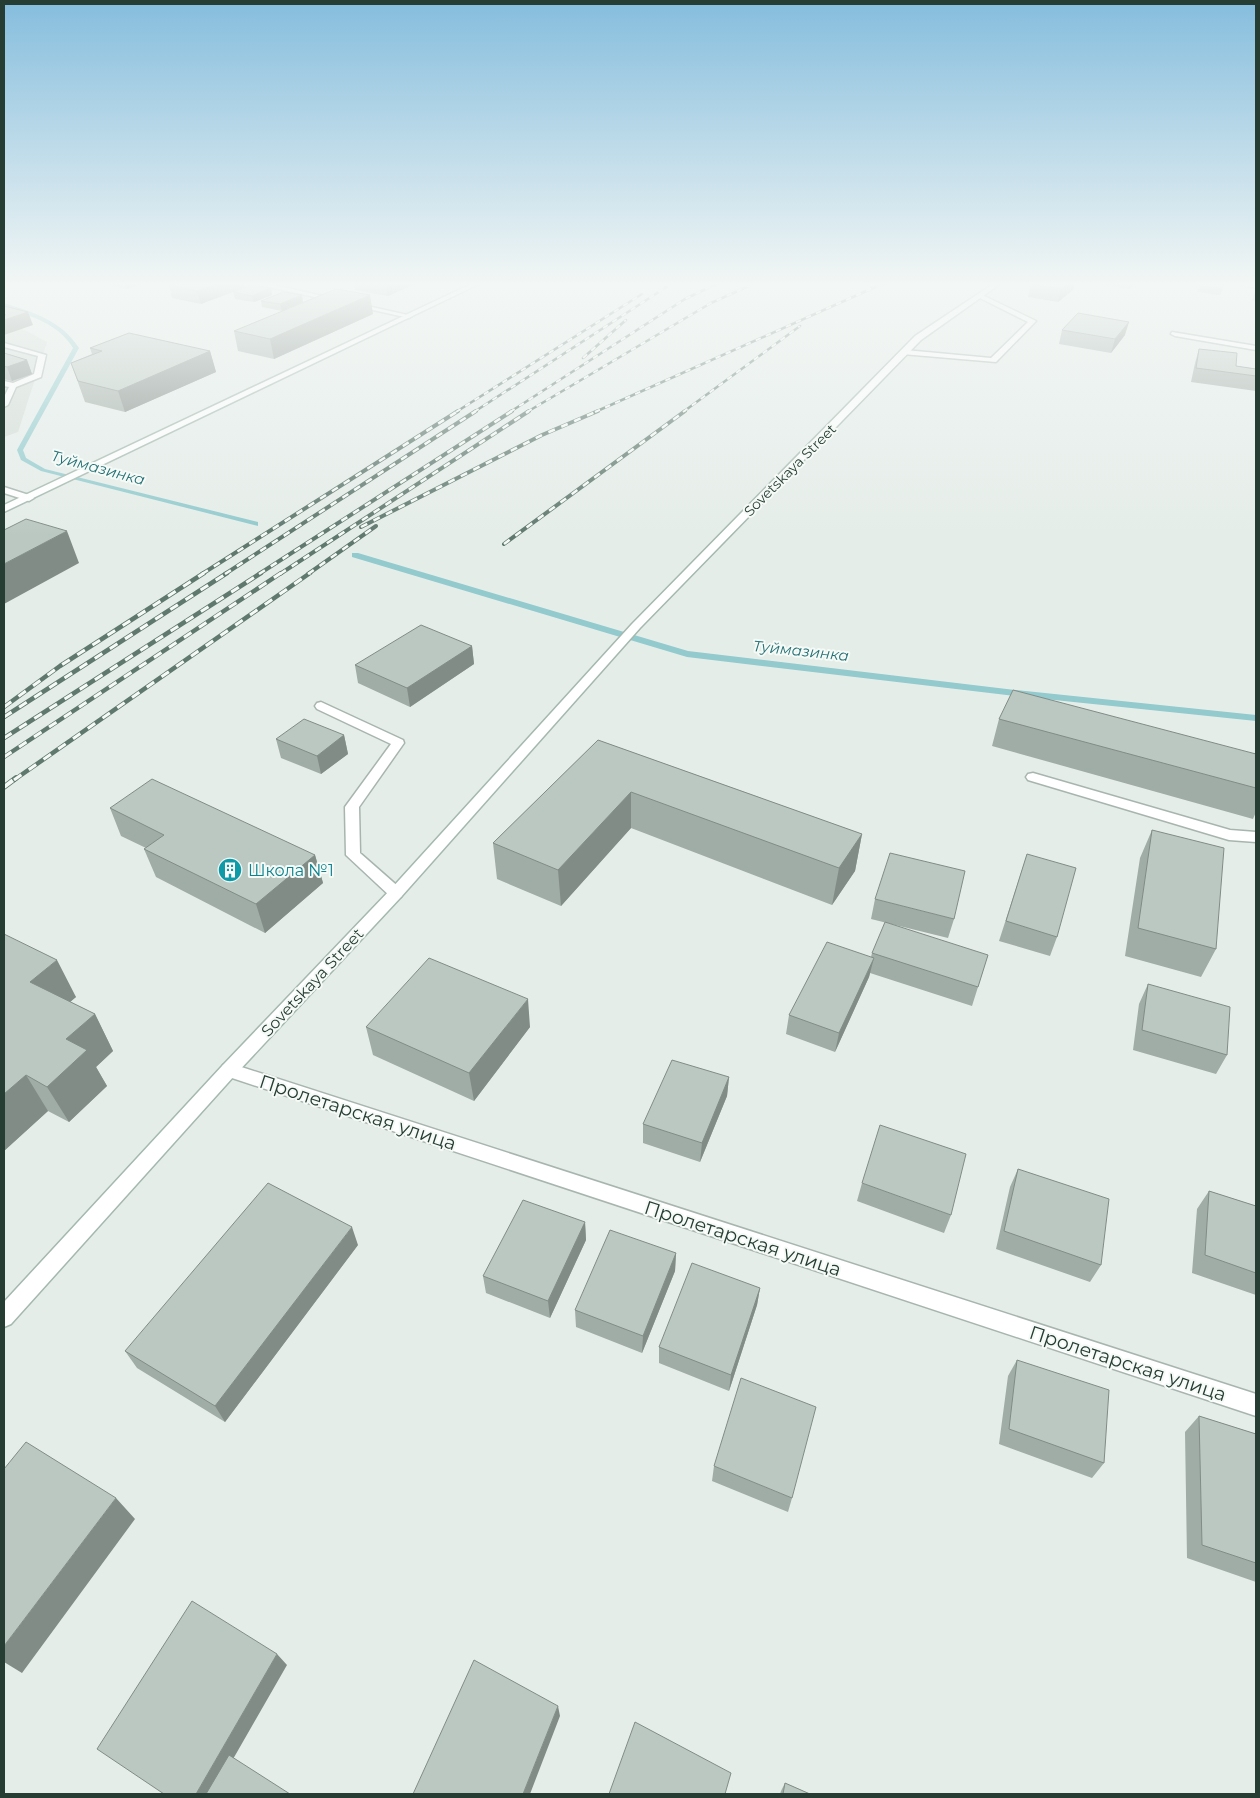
<svg xmlns="http://www.w3.org/2000/svg" width="1260" height="1798" font-family="Montserrat,sans-serif">
	<rect width="100%" height="100%" fill="#e5ede9"/>
	<path fill="#d3ddd7" d="M 4,319 L 47,342 L 18,432 L 4,437 Z"/>
	<g fill="none" stroke-linecap="round" stroke-linejoin="round">
		<path fill="#92cacd" fill-rule="evenodd" d="M 4,303 C 33,312 62,321 79,348 L 23,450 L 26,458 L 45,469 L 258,522 L 258,526 L 41,471 L 21,460 L 17,450 L 73,348 C 58,323 30,316 4,307 Z
			M 352,553 L 358,553 L 688,651 L 1015,690 L 1256,715 L 1256,721 L 1015,696 L 687,657 L 352,557 Z"/>
		<g stroke="#a8b5af" stroke-width="3">
			<path id="lane" d="M 980,294 L 1036,321 L 996,362 L 902,354 L 901,352 L 905,350 L 991,358 L 1028,322 L 978,297 L 978,295 Z
				M 4,343 L 46,355 L 41,377 L 16,387 L 8,405 L 4,407 L 4,397 L 9,387 L 4,386 L 4,381 L 13,383 L 34,374 L 38,356 L 4,347 Z
				M 4,487 L 32,496 L 34,498 L 29,501 L 4,493 Z
				M 321,702 L 403,740 L 404,743 L 359,807 L 360,853 L 401,889 L 403,893 L 401,897 L 396,898 L 391,897 L 346,855 L 345,807 L 391,744 L 317,709 L 315,706 L 317,703 Z
				M 1033,773 L 1230,830 L 1256,832 L 1256,842 L 1229,840 L 1028,780 L 1026,777 L 1028,774 Z"/>
		</g>
		<g stroke="#a8b5af" stroke-width="3">
			<path id="street" d="M 256,284 L 269,284 L 412,316 L 409,318 Z
				M 1237,284 L 1256,284 L 1256,288 Z
				M 1172,332 L 1256,346 L 1256,350 L 1175,336 L 1171,334 Z
				M 229,1063 L 1256,1394 L 1256,1416 L 223,1075 L 220,1070 L 223,1065 Z"/>
		</g>
		<g stroke="#a4b8af" stroke-width="3">
			<path id="secondary" d="M 471,284 L 479,284 L 4,512 L 4,505 Z
				M 993,284 L 1000,284 L 921,340 L 640,628 L 401,897 L 235,1075 L 11,1324 L 4,1327 L 4,1302 L 223,1065 L 391,889 L 632,624 L 915,336 Z"/>
		</g>
		<use href="#lane" fill="#fff" fill-rule="evenodd"/>
		<use href="#street" fill="#fff" fill-rule="evenodd"/>
		<use href="#secondary" fill="#fff" fill-rule="evenodd"/>
		<g stroke="#60796f" stroke-width="2.5">
			<path id="rail-far3" d="M 583,358 L 626,320
				M 456,412 L 642,294
				M 474,412 L 671,284
				M 510,412 L 685,299 L 716,284
				M 527,412 L 711,303 L 753,284
				M 595,412 L 882,284
				M 683,412 L 800,326"/>
		</g>
		<g stroke="#60796f" stroke-width="4">
			<path id="rail-far2" d="M 361,527 L 542,435 L 598,411
				M 504,544 L 685,411
				M 202,574 L 458,411
				M 225,574 L 476,411
				M 259,574 L 512,411
				M 280,574 L 529,411
				M 308,574 L 376,526"/>
		</g>
		<g stroke="#60796f" stroke-width="4.5">
			<path id="rail-far1" d="M 4,707 L 60,666 L 204,573
				M 4,717 L 227,573
				M 4,738 L 261,573
				M 4,757 L 281,573
				M 14,780 L 310,573"/>
		</g>
		<g stroke="#60796f" stroke-width="5.5">
			<path id="rail" d="M 4,787 L 16,778"/>
		</g>
		<use href="#rail-far3" stroke="#f5faf7" stroke-width="2" stroke-dasharray="5.5" stroke-linecap="butt"/>
		<use href="#rail-far2" stroke="#f5faf7" stroke-width="2.5" stroke-dasharray="7" stroke-linecap="butt"/>
		<use href="#rail-far1" stroke="#f5faf7" stroke-width="3" stroke-dasharray="9" stroke-linecap="butt"/>
		<use href="#rail" stroke="#f5faf7" stroke-width="4" stroke-dasharray="11" stroke-linecap="butt"/>
	</g>
	<path fill="#a0aca6" d="M 104,284 L 141,284 L 127,289 Z
		M 244,284 L 201,304 L 172,298 L 169,285 Z
		M 354,284 L 415,284 L 388,296 L 355,290 Z
		M 1031,284 L 1074,284 L 1073,290 L 1058,302 L 1028,297 Z
		M 1099,284 L 1135,284 L 1129,289 Z
		M 1200,284 L 1223,288 L 1220,295 L 1197,292 Z
		M 1256,289 L 1256,301 L 1252,300 Z
		M 233,292 L 272,295 L 254,302 L 235,299 Z
		M 261,301 L 303,302 L 282,311 L 262,307 Z
		M 373,314 L 274,359 L 238,351 L 234,331 Z
		M 1062,330 L 1125,335 L 1111,353 L 1059,344 Z
		M 90,348 L 210,351 L 216,372 L 125,412 L 85,402 L 71,363 L 92,354 Z
		M 1199,349 L 1236,366 L 1256,369 L 1256,391 L 1191,382 L 1195,363 Z
		M 4,353 L 27,360 L 32,374 L 12,381 L 4,379 Z
		M 472,646 L 474,664 L 410,707 L 358,683 L 355,665 Z
		M 999,719 L 1256,754 L 1256,812 L 1253,819 L 992,746 Z
		M 344,735 L 348,754 L 321,774 L 281,758 L 276,739 Z
		M 598,740 L 862,834 L 855,871 L 832,905 L 631,828 L 561,906 L 497,879 L 493,843 Z
		M 110,808 L 315,855 L 323,883 L 265,933 L 156,877 L 144,849 L 146,848 L 121,836 Z
		M 1152,830 L 1216,949 L 1201,977 L 1125,956 L 1140,858 Z
		M 1027,854 L 1057,937 L 1050,956 L 999,941 Z
		M 875,899 L 954,919 L 948,938 L 871,919 Z
		M 4,934 L 76,997 L 70,1002 L 95,1014 L 113,1051 L 96,1067 L 107,1086 L 69,1122 L 48,1111 L 4,1151 Z
		M 872,953 L 988,955 L 972,1006 L 870,973 L 869,977 L 835,1052 L 786,1034 L 789,1015 L 871,957 Z
		M 1148,984 L 1227,1055 L 1216,1074 L 1133,1050 L 1139,1004 Z
		M 366,1027 L 530,1027 L 474,1101 L 373,1055 Z
		M 729,1077 L 727,1096 L 700,1162 L 643,1143 L 643,1124 Z
		M 1018,1169 L 1101,1265 L 1090,1282 L 996,1249 L 1010,1187 Z
		M 862,1183 L 951,1215 L 944,1233 L 857,1201 Z
		M 1209,1191 L 1256,1206 L 1256,1295 L 1192,1273 L 1197,1209 Z
		M 585,1222 L 586,1240 L 550,1318 L 486,1293 L 483,1276 Z
		M 358,1245 L 225,1422 L 137,1368 L 125,1351 Z
		M 676,1253 L 675,1271 L 642,1353 L 576,1327 L 575,1310 Z
		M 760,1288 L 757,1305 L 729,1391 L 659,1363 L 659,1347 Z
		M 1017,1360 L 1104,1463 L 1092,1478 L 999,1444 L 1008,1376 Z
		M 1199,1416 L 1256,1434 L 1256,1582 L 1187,1558 L 1185,1432 Z
		M 714,1466 L 792,1498 L 788,1512 L 712,1481 Z
		M 785,1783 L 810,1794 L 780,1794 L 781,1791 Z"/>
	<path fill="#828c87" d="M 125,284 L 141,284 L 127,289 Z
		M 216,284 L 244,284 L 244,288 L 201,304 L 197,291 Z
		M 386,284 L 415,284 L 388,296 Z
		M 1068,284 L 1074,284 L 1073,290 L 1058,302 L 1061,289 Z
		M 1131,284 L 1135,284 L 1129,289 Z
		M 271,288 L 272,295 L 254,302 L 252,296 Z
		M 302,295 L 303,302 L 282,311 L 280,304 Z
		M 370,295 L 373,314 L 274,359 L 270,339 Z
		M 28,312 L 33,325 L 4,335 L 4,320 Z
		M 1129,322 L 1125,335 L 1111,353 L 1115,339 Z
		M 210,351 L 216,372 L 125,412 L 118,391 Z
		M 27,360 L 32,374 L 12,381 L 7,367 Z
		M 67,531 L 79,563 L 4,604 L 4,564 Z
		M 472,646 L 474,664 L 410,707 L 407,688 Z
		M 344,735 L 348,754 L 321,774 L 317,756 Z
		M 631,792 L 631,828 L 561,906 L 558,870 Z
		M 862,834 L 855,871 L 832,905 L 839,868 Z
		M 315,855 L 323,883 L 265,933 L 256,904 Z
		M 874,958 L 869,977 L 835,1052 L 839,1033 Z
		M 57,960 L 76,997 L 51,1018 L 30,982 Z
		M 528,999 L 530,1027 L 474,1101 L 469,1073 Z
		M 95,1014 L 113,1051 L 96,1067 L 107,1086 L 69,1122 L 47,1087 L 66,1039 Z
		M 26,1075 L 48,1111 L 4,1151 L 4,1094 Z
		M 729,1077 L 727,1096 L 700,1162 L 702,1143 Z
		M 585,1222 L 586,1240 L 550,1318 L 548,1301 Z
		M 352,1227 L 358,1245 L 225,1422 L 215,1406 Z
		M 676,1253 L 675,1271 L 642,1353 L 643,1336 Z
		M 760,1288 L 757,1305 L 729,1391 L 731,1375 Z
		M 116,1498 L 135,1519 L 22,1673 L 4,1662 L 4,1646 Z
		M 277,1654 L 287,1665 L 213,1794 L 196,1794 Z
		M 558,1706 L 560,1716 L 530,1794 L 523,1794 Z"/>
	<path fill="#bac8c1" stroke="#828c87" d="M 171,284 L 216,284 L 197,291 L 169,285 Z
		M 1031,284 L 1068,284 L 1061,289 Z
		M 1200,284 L 1224,284 L 1222,289 L 1199,286 Z
		M 252,285 L 271,288 L 252,296 L 233,292 Z
		M 336,289 L 370,295 L 270,339 L 234,331 Z
		M 283,292 L 302,295 L 280,304 L 261,301 Z
		M 4,306 L 28,312 L 4,320 L 4,315 L 6,315 L 4,314 Z
		M 1078,313 L 1129,322 L 1115,339 L 1062,330 Z
		M 129,333 L 210,351 L 118,391 L 78,381 L 71,363 L 102,351 L 90,348 Z
		M 1199,349 L 1237,353 L 1236,366 L 1256,369 L 1256,376 L 1196,368 Z
		M 4,353 L 27,360 L 7,367 L 4,366 Z
		M 26,519 L 67,531 L 4,564 L 4,530 Z
		M 421,625 L 472,646 L 407,688 L 355,665 Z
		M 1013,690 L 1256,754 L 1256,788 L 999,719 Z
		M 304,719 L 344,735 L 317,756 L 276,739 Z
		M 598,740 L 862,834 L 839,868 L 631,792 L 558,870 L 493,843 Z
		M 152,779 L 315,855 L 256,904 L 144,849 L 164,835 L 110,808 Z
		M 1152,830 L 1224,848 L 1216,949 L 1138,928 Z
		M 890,853 L 965,871 L 954,919 L 875,899 Z
		M 1027,854 L 1076,868 L 1057,937 L 1006,921 Z
		M 885,922 L 988,955 L 978,987 L 872,953 Z
		M 4,934 L 57,960 L 30,982 L 95,1014 L 66,1039 L 87,1050 L 47,1087 L 26,1075 L 4,1094 Z
		M 827,942 L 874,958 L 839,1033 L 789,1015 Z
		M 429,958 L 528,999 L 469,1073 L 366,1027 Z
		M 1148,984 L 1230,1007 L 1227,1055 L 1142,1030 Z
		M 672,1060 L 729,1077 L 702,1143 L 643,1124 Z
		M 880,1125 L 966,1154 L 951,1215 L 862,1183 Z
		M 1018,1169 L 1109,1199 L 1101,1265 L 1004,1231 Z
		M 268,1183 L 352,1227 L 215,1406 L 125,1351 Z
		M 1209,1191 L 1256,1206 L 1256,1273 L 1205,1255 Z
		M 523,1200 L 585,1222 L 548,1301 L 483,1276 Z
		M 610,1230 L 676,1253 L 643,1336 L 575,1310 Z
		M 692,1263 L 760,1288 L 731,1375 L 659,1347 Z
		M 1017,1360 L 1109,1390 L 1104,1463 L 1009,1429 Z
		M 741,1378 L 816,1407 L 792,1498 L 714,1466 Z
		M 1199,1416 L 1256,1434 L 1256,1563 L 1202,1545 Z
		M 26,1442 L 116,1498 L 4,1646 L 4,1469 Z
		M 192,1601 L 277,1654 L 196,1794 L 164,1794 L 97,1749 Z
		M 474,1660 L 558,1706 L 523,1794 L 413,1794 Z
		M 635,1722 L 731,1773 L 725,1794 L 609,1794 Z
		M 229,1755 L 290,1794 L 206,1794 Z
		M 785,1783 L 810,1794 L 783,1794 Z"/>
	<linearGradient id="sky" x2="0" y2="1"><stop stop-color="#85bddd"/><stop offset="0.53" stop-color="#f3f7f5"/><stop offset="1" stop-color="#f3f7f5" stop-opacity="0"/></linearGradient>
	<rect width="1260" height="536" fill="url(#sky)"/>
	<defs>
		<g id="building-disc" transform="scale(1.25)"><circle r="9.5" fill="#0f9aa8" stroke="#f5faf7"/><path d="M-4-6H4V6H1V3H-1V6H-4ZM-2.5-4.3h1.7v1.8h-1.7ZM.8-4.3h1.7v1.8H.8ZM-2.5-1h1.7V.8h-1.7ZM.8-1h1.7V.8H.8Z" fill="#fff"/></g>
	</defs>
	<g fill-rule="evenodd">
		<use href="#building-disc" x="230" y="870"/>
	</g>
	<g text-anchor="middle" stroke-width="4" stroke-linejoin="round" paint-order="stroke">
		<g font-size="14" fill="#263d34" stroke="#f5faf7">
			<text transform="translate(790 470) rotate(-45)" y="5">Sovetskaya Street</text>
		</g>
		<g font-size="15" font-style="italic" fill="#247075" stroke="#f5faf7">
			<text transform="translate(98 468) rotate(15)" y="5">Туймазинка</text>
			<text transform="translate(801 651) rotate(6)" y="5">Туймазинка</text>
		</g>
		<g font-size="16" fill="#0d838f" stroke="#f5faf7" text-anchor="start">
			<text x="248" y="876">Школа №1</text>
		</g>
		<g font-size="16" fill="#263d34" stroke="#f5faf7">
			<text transform="translate(312 982) rotate(-47)" y="6">Sovetskaya Street</text>
		</g>
		<g font-size="19" fill="#263d34" stroke="#f5faf7">
			<text transform="translate(358 1112) rotate(18)" y="7">Пролетарская улица</text>
			<text transform="translate(743 1238) rotate(18)" y="7">Пролетарская улица</text>
			<text transform="translate(1128 1363) rotate(18)" y="7">Пролетарская улица</text>
		</g>
	</g>
	<rect width="1260" height="1798" fill="none" stroke="#263d34" stroke-width="10"/>
</svg>
